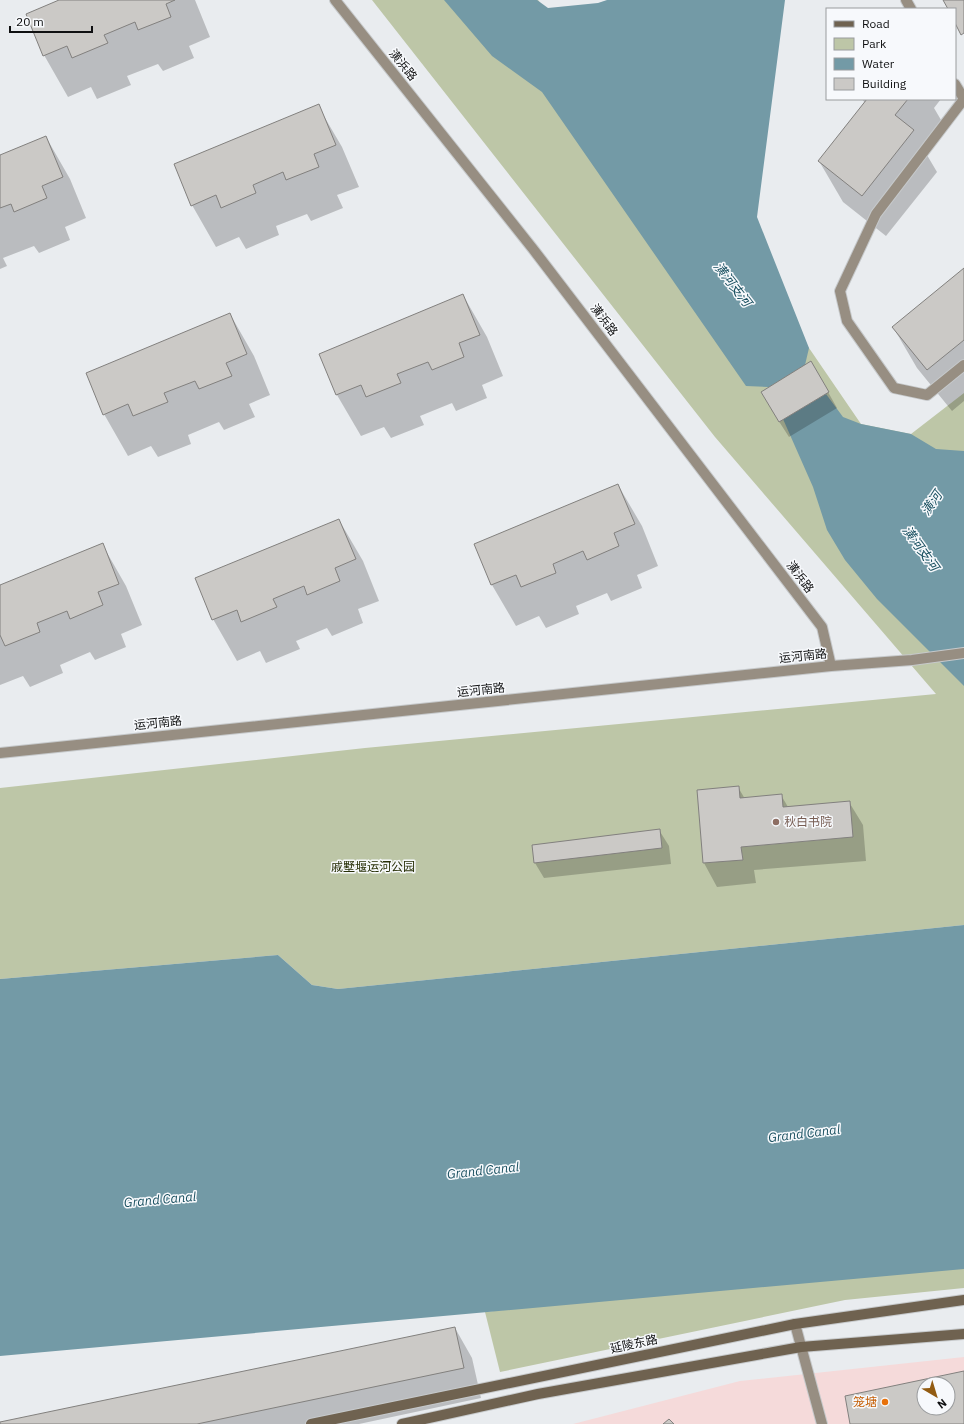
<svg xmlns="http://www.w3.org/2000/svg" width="964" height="1424" font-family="'IBM Plex Sans','Noto Sans SC',sans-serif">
	<rect width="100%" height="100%" fill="#e9ecef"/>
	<path fill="#f5dada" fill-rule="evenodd" d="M 964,1357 L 964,1424 L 573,1424 L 740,1381 ZM 924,1384 L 948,1384 L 948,1408 L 924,1408 Z"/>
	<path fill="#bdc6a7" d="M 372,0 L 538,0 L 809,348 L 861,424 L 911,434 L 964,393 L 964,925 L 338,989 L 312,985 L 278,955 L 0,979 L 0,788 L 365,748 L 936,694 L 715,437 Z
		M 964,1261 L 964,1288 L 845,1300 L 500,1372 L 485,1312 Z"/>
	<path fill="#739aa6" d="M 444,0 L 537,0 L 548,8 L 598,3 L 607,0 L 785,0 L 757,217 L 809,348 L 805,365 L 769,387 L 746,386 L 542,92 L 492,56 Z
		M 826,394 L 843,417 L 861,424 L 911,434 L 936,449 L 964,451 L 964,686 L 877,599 L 845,560 L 827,530 L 813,487 L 783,419 Z
		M 964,925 L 964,1269 L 0,1356 L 0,979 L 278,955 L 312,985 L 338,989 Z"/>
	<path fill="#0003" d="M 62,0 L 195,0 L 210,37 L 189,46 L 194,58 L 163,71 L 158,64 L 127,76 L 131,85 L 97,99 L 91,87 L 68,97 L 44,55 Z
		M 862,99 L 941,99 L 934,108 L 944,125 L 924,150 L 937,172 L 886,236 L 843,202 L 819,161 L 865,103 Z
		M 318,106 L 342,147 L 359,187 L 337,195 L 343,208 L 311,221 L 307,214 L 276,226 L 279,235 L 246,249 L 239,237 L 216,247 L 192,205 Z
		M 46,137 L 70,179 L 86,218 L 65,227 L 70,240 L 39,253 L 34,246 L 3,258 L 7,266 L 0,269 L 0,156 Z
		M 964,270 L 964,401 L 952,411 L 917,368 L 893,327 Z
		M 463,295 L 487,337 L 503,376 L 482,385 L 487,398 L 456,411 L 452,403 L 420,416 L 424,425 L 391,438 L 384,427 L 361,436 L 337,395 L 321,355 Z
		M 230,314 L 254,356 L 270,395 L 249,404 L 255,417 L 224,430 L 219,422 L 188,435 L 191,444 L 158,457 L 151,446 L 128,456 L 104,414 Z
		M 828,392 L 837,408 L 789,437 L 771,409 Z
		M 618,485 L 642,526 L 658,566 L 637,575 L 642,588 L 611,601 L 607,593 L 576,606 L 579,614 L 546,628 L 539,616 L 516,626 L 492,585 L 476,544 Z
		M 339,520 L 363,561 L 379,601 L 358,609 L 363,623 L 332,636 L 327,628 L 296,641 L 300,649 L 266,663 L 260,651 L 237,661 L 213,619 Z
		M 102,544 L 126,586 L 142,625 L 121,634 L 126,647 L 95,660 L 90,652 L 60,665 L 63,673 L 30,687 L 23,676 L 0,685 L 0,586 Z
		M 738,787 L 745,799 L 781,795 L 788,807 L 849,802 L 863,825 L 866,861 L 754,870 L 756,883 L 717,887 L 704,863 L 698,791 Z
		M 659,830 L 669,846 L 671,864 L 544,878 L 535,863 Z
		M 455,1328 L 472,1358 L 481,1398 L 359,1424 L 0,1424 Z"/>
	<path fill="#cbc9c6" stroke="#82807e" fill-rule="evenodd" d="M 59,0 L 175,0 L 166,4 L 171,17 L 138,30 L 135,22 L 104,35 L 108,43 L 72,58 L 67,46 L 43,56 L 26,14 Z
		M 943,0 L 964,0 L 964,33 L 961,35 L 955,23 L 955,9 L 948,9 Z
		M 867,99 L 908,99 L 895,115 L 914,130 L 862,196 L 818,161 Z
		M 319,104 L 336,145 L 314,154 L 319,167 L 286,180 L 283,172 L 253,185 L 256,193 L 221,208 L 216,195 L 191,206 L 174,164 Z
		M 46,136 L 63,177 L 42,186 L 47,198 L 14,212 L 11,204 L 0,208 L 0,155 Z
		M 964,268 L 964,340 L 927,370 L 892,327 Z
		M 463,294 L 480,335 L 459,343 L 464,357 L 432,370 L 428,362 L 397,374 L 401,383 L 366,397 L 361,385 L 336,395 L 319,354 Z
		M 230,313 L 247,354 L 226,363 L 232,376 L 199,389 L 195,381 L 164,393 L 168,402 L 133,416 L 128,404 L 103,415 L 86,373 Z
		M 811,361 L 829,392 L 779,422 L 761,392 Z
		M 618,484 L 635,524 L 614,533 L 619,546 L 587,560 L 583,551 L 553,564 L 556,573 L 521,587 L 516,575 L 491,585 L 474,544 Z
		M 339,519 L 356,559 L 335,568 L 340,581 L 307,595 L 304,586 L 273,599 L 277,607 L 241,622 L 237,610 L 212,620 L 195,578 Z
		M 103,543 L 119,584 L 98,592 L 103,605 L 70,619 L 67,611 L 37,623 L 40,632 L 5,646 L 0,635 L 0,585 Z
		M 739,786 L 740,798 L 782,794 L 783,807 L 850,801 L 853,837 L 741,847 L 743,860 L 703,863 L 697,790 Z
		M 660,829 L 662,848 L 534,863 L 532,845 Z
		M 455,1327 L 464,1368 L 197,1424 L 0,1424 L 0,1422 Z
		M 964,1371 L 964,1424 L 850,1424 L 845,1396 ZM 924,1384 L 948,1384 L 948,1408 L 924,1408 Z
		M 669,1419 L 674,1424 L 663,1424 Z"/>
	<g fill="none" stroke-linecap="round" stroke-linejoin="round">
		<g stroke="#c6c9cb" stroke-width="12">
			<path id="service" d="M 906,0 L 911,9
				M 955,84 L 964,99
				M 964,99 L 876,214 L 840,291 L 847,321 L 894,388 L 927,395 L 964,365
				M 795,1324 L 822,1424"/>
		</g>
		<g stroke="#c6c9cb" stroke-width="12">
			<path id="minor" d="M 335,0 L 533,249 L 822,627 L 831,666
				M 0,753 L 831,666 L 912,660 L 964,653"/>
		</g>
		<g stroke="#c6c9cb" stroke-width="12">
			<path id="secondary" d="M 311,1424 L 795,1324 L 964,1300
				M 402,1424 L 538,1394 L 801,1347 L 964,1334"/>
		</g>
		<use href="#service" stroke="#978e82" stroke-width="10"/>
		<use href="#minor" stroke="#978e82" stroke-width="10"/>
		<use href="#secondary" stroke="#6f6250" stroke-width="10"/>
	</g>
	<circle fill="#8d6e63" stroke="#f7f9fc" stroke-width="1.5" cx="776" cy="822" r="4"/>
	<circle fill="#e8710a" stroke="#f7f9fc" stroke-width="1.5" cx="885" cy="1402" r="4"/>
	<g text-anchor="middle" stroke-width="3" stroke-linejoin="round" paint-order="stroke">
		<g font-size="12" fill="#0f1011" stroke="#f7f9fc">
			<text transform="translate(403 65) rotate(51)" y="4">潢浜路</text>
			<text transform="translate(604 320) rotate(53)" y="4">潢浜路</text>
			<text transform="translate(800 577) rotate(53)" y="4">潢浜路</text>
			<text transform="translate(803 656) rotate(-6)" y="4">运河南路</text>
			<text transform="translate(481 690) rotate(-6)" y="4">运河南路</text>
			<text transform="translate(158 723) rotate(-6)" y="4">运河南路</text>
			<text transform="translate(634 1344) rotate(-12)" y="4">延陵东路</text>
		</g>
		<g font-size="12" fill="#785e54" stroke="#f7f9fc" text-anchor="start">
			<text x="784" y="826">秋白书院</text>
		</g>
		<g font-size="12" fill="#272f06" stroke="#f7f9fc">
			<text x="373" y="871">戚墅堰运河公园</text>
		</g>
		<g font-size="12" fill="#c56008" stroke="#f7f9fc" text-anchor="end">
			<text x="877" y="1406">笼塘</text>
		</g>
		<g font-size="13" font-style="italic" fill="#1b5161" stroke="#f7f9fc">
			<text transform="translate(733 284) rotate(52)" y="5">潢河支河</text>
			<text transform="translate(931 503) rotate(-56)" y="5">潢河</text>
			<text transform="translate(921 548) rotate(54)" y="5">潢河支河</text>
			<text transform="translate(804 1133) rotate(-7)" y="5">Grand Canal</text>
			<text transform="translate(483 1170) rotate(-6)" y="5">Grand Canal</text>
			<text transform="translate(160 1199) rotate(-5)" y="5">Grand Canal</text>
		</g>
	</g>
	<rect x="826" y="8" width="130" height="92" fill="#f7f9fc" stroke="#9a9c9e"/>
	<rect x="834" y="21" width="20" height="6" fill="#6f6250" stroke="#9a9c9e"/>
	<text x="862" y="28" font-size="12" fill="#0f1011">Road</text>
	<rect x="834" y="38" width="20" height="12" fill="#bdc6a7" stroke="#9a9c9e"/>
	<text x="862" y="48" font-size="12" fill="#0f1011">Park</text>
	<rect x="834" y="58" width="20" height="12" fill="#739aa6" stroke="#9a9c9e"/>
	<text x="862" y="68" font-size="12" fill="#0f1011">Water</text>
	<rect x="834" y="78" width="20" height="12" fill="#cbc9c6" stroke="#9a9c9e"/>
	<text x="862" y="88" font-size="12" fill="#0f1011">Building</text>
	<g transform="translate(936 1396) rotate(142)"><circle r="19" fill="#f7f9fc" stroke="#9a9c9e"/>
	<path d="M0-3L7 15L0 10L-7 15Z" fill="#925b11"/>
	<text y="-6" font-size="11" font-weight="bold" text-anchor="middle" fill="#0f1011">N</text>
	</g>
	<path d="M10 26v6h82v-6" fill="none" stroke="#0f1011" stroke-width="2"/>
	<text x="16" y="26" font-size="12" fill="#0f1011" stroke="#f7f9fc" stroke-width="3" paint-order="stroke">20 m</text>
</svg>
